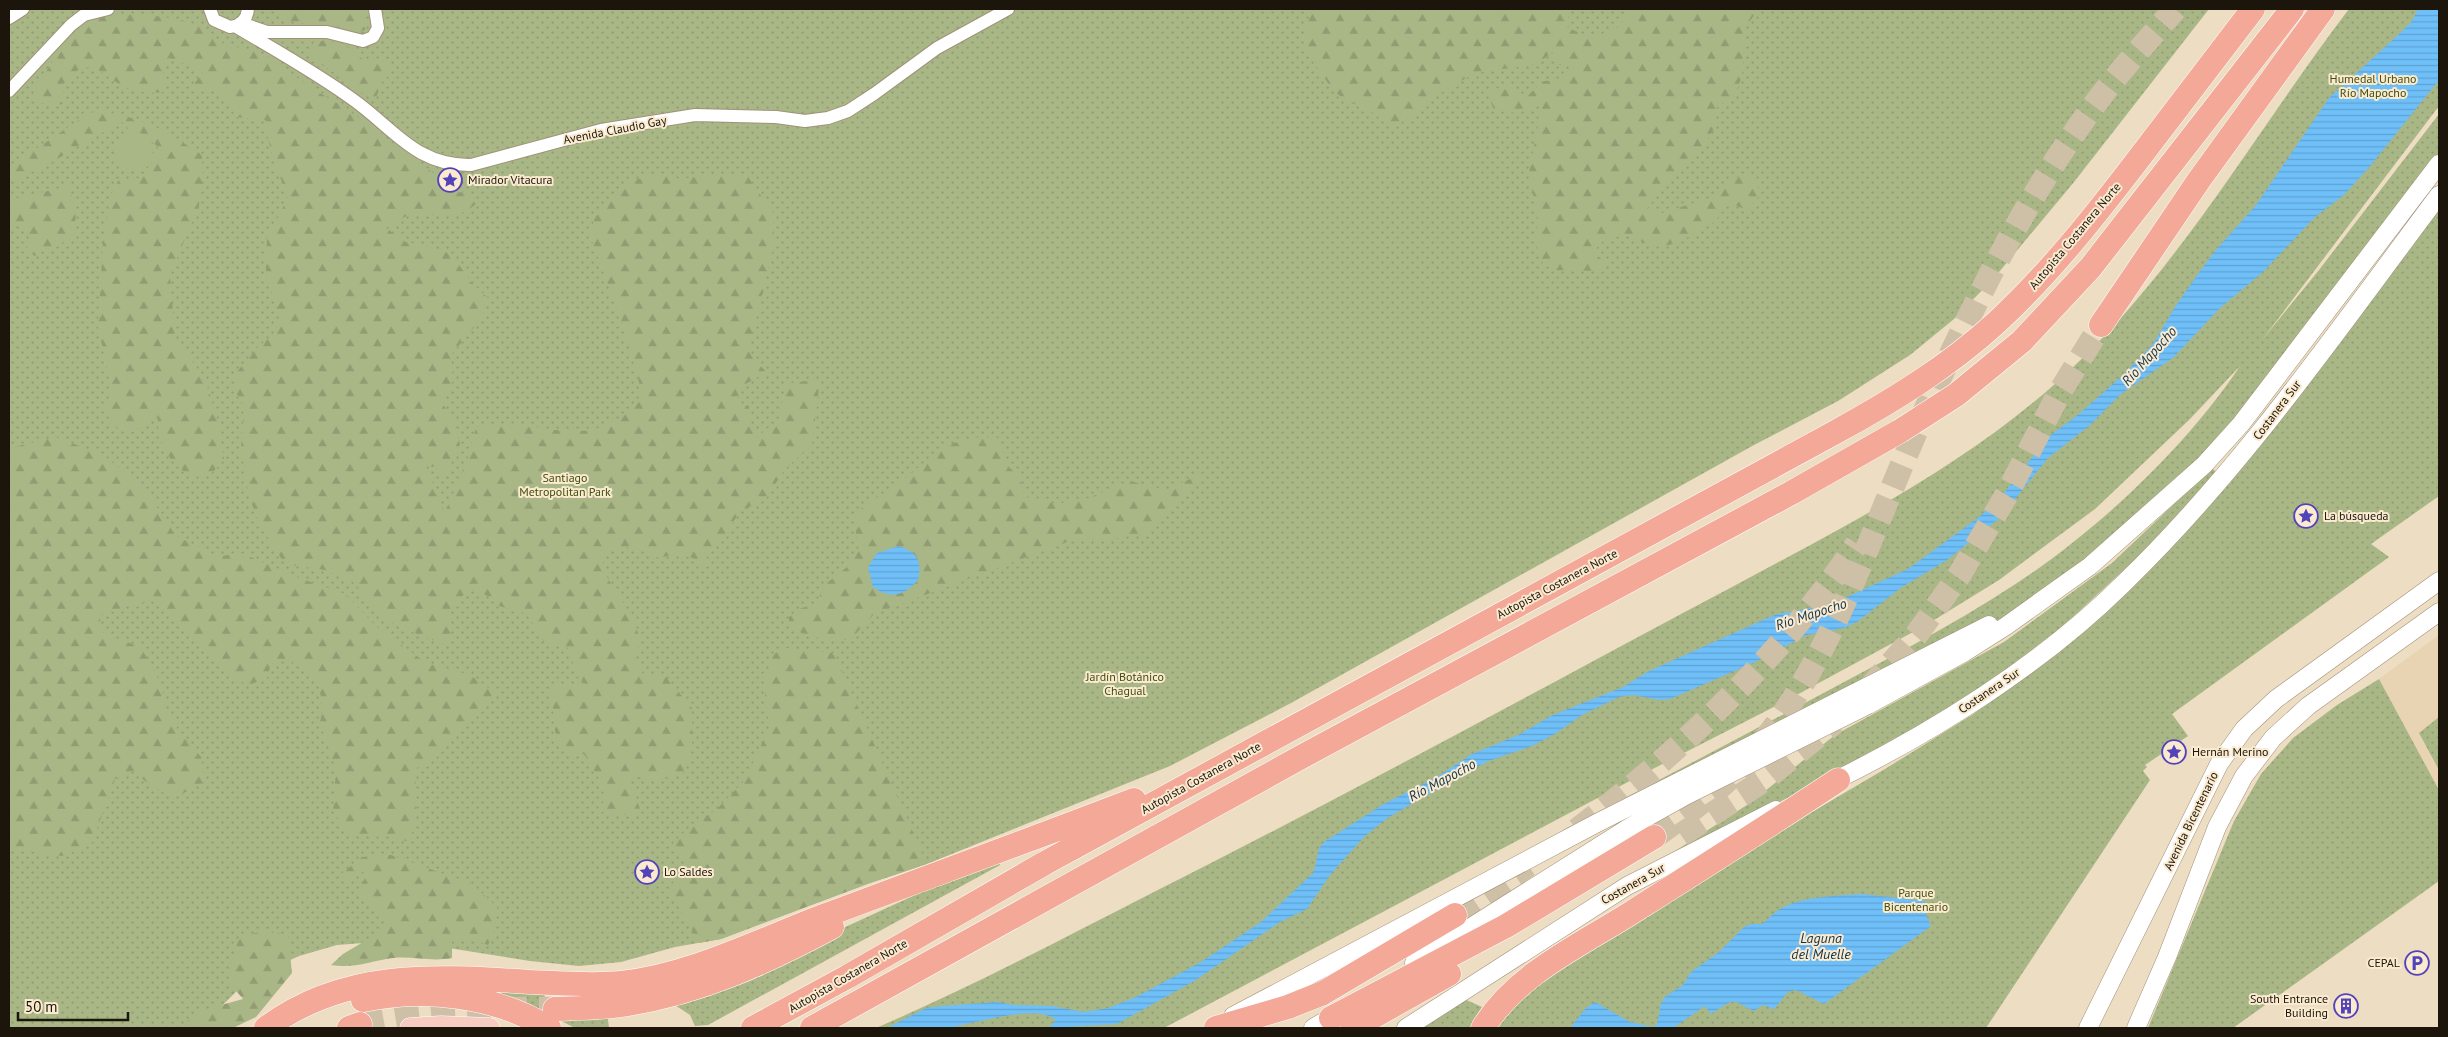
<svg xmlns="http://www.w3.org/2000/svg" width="2448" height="1037" font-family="'PT Sans',sans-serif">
	<defs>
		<pattern id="green-dots" width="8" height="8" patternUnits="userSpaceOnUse" patternTransform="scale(1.25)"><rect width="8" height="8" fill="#a9b786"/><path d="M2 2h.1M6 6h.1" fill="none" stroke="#919c72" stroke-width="1.8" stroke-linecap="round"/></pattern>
		<pattern id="forest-firs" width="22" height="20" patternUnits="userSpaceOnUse" patternTransform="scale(1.25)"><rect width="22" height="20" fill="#a9b786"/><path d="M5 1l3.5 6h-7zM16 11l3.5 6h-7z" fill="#919c72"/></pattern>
		<pattern id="water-rules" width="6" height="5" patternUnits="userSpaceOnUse" patternTransform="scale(1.25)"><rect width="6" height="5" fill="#6fbff9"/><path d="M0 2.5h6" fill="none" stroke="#60a3d4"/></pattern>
	</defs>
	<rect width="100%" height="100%" fill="#edddc2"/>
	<path fill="#e8d4b2" d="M 2439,635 L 2439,790 L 2379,679 Z"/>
	<path fill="url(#green-dots)" d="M 9,9 L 2209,9 L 2074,182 L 1994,278 L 1954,319 L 1910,355 L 1838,401 L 1754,445 L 1291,703 L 1170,766 L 927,864 L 870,883 L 721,939 L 675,947 L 621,962 L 579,966 L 530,961 L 417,943 L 377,942 L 337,945 L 299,956 L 273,968 L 237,991 L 199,1028 L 9,1028 Z
		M 2349,9 L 2439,9 L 2439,106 L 2262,340 L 2319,270 L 2439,114 L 2439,155 L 2240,412 L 2183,479 L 2108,545 L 2005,621 L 1582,837 L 1563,830 C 1643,789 1723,746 1803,704 C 1875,665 1949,628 2017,583 C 2098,530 2187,446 2240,366 L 2190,419 L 2095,509 L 1999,580 L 1926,625 L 1791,698 L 1643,774 L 1164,1028 L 876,1028 C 969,988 1058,941 1148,895 C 1295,821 1441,743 1586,665 C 1653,629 1721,593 1788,557 C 1883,506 1975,455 2056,383 C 2176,276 2253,135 2349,9 Z
		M 2439,210 L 2439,496 L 2371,544 L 2389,557 L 2172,714 L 2188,736 L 2145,765 L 2147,767 L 2143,771 L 2150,780 L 1986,1028 L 1490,1028 L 1496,1019 L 1588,944 L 1885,769 L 1972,715 L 2035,668 L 2158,561 L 2230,483 Z
		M 2212,468 L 2217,473 L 2140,555 L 2063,626 L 1981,689 L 1834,776 L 1672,853 L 1750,803 L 1835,735 L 2004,642 L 2112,563 Z
		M 2379,679 L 2439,790 L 2439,881 L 2233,1028 L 2148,1028 L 2234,821 L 2261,774 L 2293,738 L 2337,705 Z
		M 2439,717 L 2439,770 L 2419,733 Z
		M 999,860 L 1000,865 L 708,1025 L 695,1026 L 690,1015 L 675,1005 L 939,884 Z
		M 486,990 L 544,991 L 546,1007 L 607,1012 L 609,1028 L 575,1028 L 528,1004 Z
		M 1462,998 L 1482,1007 L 1470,1028 L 1413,1028 Z"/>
	<path fill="url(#forest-firs)" d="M 279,9 L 364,9 L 367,29 L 359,32 L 333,25 L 314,25 L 284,20 Z
		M 1313,9 L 1569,9 L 1567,27 C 1598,43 1613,39 1631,9 L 1759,9 L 1746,26 L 1742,76 L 1735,95 L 1717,107 L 1714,129 L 1700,150 L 1665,185 L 1646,210 L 1662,213 L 1713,197 L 1727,182 L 1745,173 L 1758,180 L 1758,197 L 1747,210 L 1730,203 C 1724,208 1721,214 1716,220 C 1712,225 1703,226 1699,230 C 1671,248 1656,253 1628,234 L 1604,240 L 1593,252 L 1605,262 L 1603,271 L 1554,270 L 1543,264 L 1536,243 L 1538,220 L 1529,173 L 1542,105 C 1524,112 1512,116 1493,108 L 1488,93 L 1506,84 L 1526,97 L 1544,81 L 1559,80 L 1572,65 L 1558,65 L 1552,52 L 1538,64 L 1475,73 L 1428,100 L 1414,114 L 1396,126 C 1378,113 1357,107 1339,95 C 1332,91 1327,81 1322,74 C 1302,48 1300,39 1313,9 Z
		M 144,14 L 181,20 L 197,25 L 227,46 L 243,48 L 270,58 L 311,88 L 344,107 L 436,175 L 449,193 L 466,192 L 477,203 C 455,223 439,213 414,214 C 405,215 393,224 386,228 L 406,242 L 431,247 L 451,254 L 473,284 L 489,299 L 481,319 L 451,355 L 453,381 L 443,404 L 455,425 L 460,444 L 445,477 L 436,467 L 426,466 L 445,513 L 469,455 L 476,427 L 508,423 L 555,430 L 592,431 L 624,416 L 641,400 L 640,386 L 623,325 L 590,236 L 594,219 L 624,184 L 652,174 L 682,179 L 707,174 L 746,174 L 773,213 L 774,246 L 748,351 L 766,372 L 739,388 L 738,402 L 749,406 L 749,415 L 756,438 L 779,419 L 786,384 L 820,379 L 812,445 L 785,469 L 767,497 L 740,512 L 716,547 L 708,555 L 700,570 L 693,558 L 675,554 L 659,558 L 638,549 L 622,547 L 604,554 L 602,569 L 632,617 L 641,641 L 634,657 L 643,674 L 666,677 L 692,708 L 692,750 L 682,775 L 663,779 L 630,779 L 642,815 L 620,815 L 596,811 L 606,799 L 598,777 L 584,754 L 568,756 L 558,744 L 554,726 L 553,708 L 548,693 L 556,686 L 586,685 L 576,675 L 569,648 L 544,642 L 527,614 L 499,606 L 486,595 L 469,590 C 451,607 445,610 452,636 L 442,644 L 395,625 L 373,610 L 355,583 L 325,570 L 285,564 L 261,527 L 249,497 L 241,449 L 244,406 L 235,391 L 236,373 L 256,349 L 273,334 L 282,318 L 267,280 L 265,260 L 268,231 L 280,215 L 288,195 L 275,166 L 267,134 L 260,128 L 266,120 L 236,117 L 222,93 L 214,87 L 205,92 L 190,87 L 203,74 L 192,66 L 168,58 L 162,65 L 166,92 C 130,95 121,86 93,66 L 78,70 L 63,84 L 64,104 L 53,105 L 37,102 L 33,93 C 46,73 68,32 90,21 C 105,14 127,15 144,14 Z
		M 324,40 C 330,42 339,43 344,45 C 359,53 359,65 380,58 L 390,67 L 391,73 L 382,82 L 375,100 C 362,94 353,86 342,78 C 328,67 319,67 309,51 L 315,44 Z
		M 97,110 C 142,118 164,129 202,155 L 203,177 L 198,212 L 190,226 L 170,276 L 175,338 L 205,379 L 218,421 L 224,460 L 213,472 L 200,477 C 195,475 186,474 182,470 C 164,456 157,435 158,414 L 133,432 L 113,427 L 106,407 L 112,389 L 98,327 L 103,242 L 111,195 L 118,181 L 141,178 L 160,150 L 155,144 L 134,134 L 122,122 L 92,138 L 54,161 L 9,183 L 9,166 C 39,149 66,126 97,110 Z
		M 69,186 L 76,212 L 74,236 C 61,245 48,246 35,256 L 27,250 L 29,236 L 22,226 L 9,225 L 9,200 Z
		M 56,437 L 103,455 L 145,489 L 176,536 L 219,557 L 239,552 L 299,578 L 345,594 L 377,627 L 426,663 L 470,675 L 498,695 L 452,737 L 437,757 L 415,769 C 416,794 419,818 409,842 L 385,835 L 348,834 L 333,811 L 336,770 L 320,722 L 323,708 L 319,687 L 306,669 L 288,660 L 271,664 L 267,678 L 249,685 L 233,678 L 157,601 L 133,604 L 99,616 L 104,634 L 141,647 L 161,684 L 165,705 L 178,730 L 201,757 L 205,781 C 170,806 162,793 132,771 L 115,779 L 91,845 L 62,856 L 9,849 L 9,448 Z
		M 980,437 L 1000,438 L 1006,464 L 1019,477 L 1025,497 L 1056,504 L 1086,499 L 1130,481 L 1166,490 L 1201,474 L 1202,481 L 1148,533 L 1106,540 L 1075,539 L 874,614 L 850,640 L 825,640 L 789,629 L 789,617 L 799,609 L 815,604 L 827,583 L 847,567 L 859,550 L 855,528 L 857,511 L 900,483 L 945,445 Z
		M 786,648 L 834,653 L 927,864 L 870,883 L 721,939 L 699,943 L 669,890 L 685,861 L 673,843 L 695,822 L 715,811 L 745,780 L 769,728 L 764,685 L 772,655 Z
		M 391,855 L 472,884 L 498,908 L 493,934 L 488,945 L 473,939 L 452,939 L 452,958 C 431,962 414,956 393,958 C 371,961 353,969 331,965 L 343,954 L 375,935 L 387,918 C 369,904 350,895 369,873 L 357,872 L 347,882 L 340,875 L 362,857 Z
		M 263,931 L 288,935 L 292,973 L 256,1017 L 233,1028 L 178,1028 L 203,1010 L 243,999 L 232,986 L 228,973 L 239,937 Z"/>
	<path fill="#a9b786" d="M115 151a19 19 0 1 1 38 0a19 19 0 1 1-38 0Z"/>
	<path fill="url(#water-rules)" d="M 2418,9 L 2439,9 L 2439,80 L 2371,165 L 2344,195 L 2315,217 L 2263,272 L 2220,308 L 2174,357 L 2121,394 L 2089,426 L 2048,458 L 2001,517 L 1947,560 L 1902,587 L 1857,622 L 1844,628 L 1807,635 L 1753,663 L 1670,699 L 1659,700 L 1633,695 L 1619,697 L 1582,715 L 1555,734 L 1532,746 L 1489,761 L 1463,774 L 1386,819 L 1364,837 L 1330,875 L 1307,909 L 1280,922 L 1196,980 L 1117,1024 L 1048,1028 L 1056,1020 C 1034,1002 971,1026 944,1028 C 925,1030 906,1028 887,1028 L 926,1008 L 943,1006 L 997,1002 L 1015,1005 L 1052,1006 L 1084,1012 L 1108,1008 L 1136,997 L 1201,962 L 1261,922 L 1313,873 C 1318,862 1315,851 1324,842 L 1382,805 L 1440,775 L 1472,754 L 1518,735 L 1553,715 L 1623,687 L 1649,671 L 1763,620 L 1777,614 L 1829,605 L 1908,569 L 1979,517 L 2000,498 L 2048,437 L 2079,414 L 2123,375 L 2153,344 L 2175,307 L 2198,274 L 2215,251 L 2256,205 L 2329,98 L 2397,36 L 2412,21 Z
		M 899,546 C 918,553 922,560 918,580 C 905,595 891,600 873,587 L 868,567 L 877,553 Z
		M 1862,894 L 1925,901 L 1927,917 L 1931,926 L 1824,1004 L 1796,990 L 1788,992 L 1774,1009 L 1763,1005 L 1754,1011 C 1728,999 1738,997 1711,1014 L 1705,1006 L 1673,1028 L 1570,1028 L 1586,1008 L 1595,1002 L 1630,1022 L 1653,1027 L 1657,1024 L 1661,1003 L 1666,996 L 1683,985 L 1691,972 L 1719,952 L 1744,927 L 1751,924 L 1762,924 C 1768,920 1773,913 1780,909 C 1803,896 1836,896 1862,894 Z"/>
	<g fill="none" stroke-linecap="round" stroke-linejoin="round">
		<path stroke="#cebfa7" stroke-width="24" stroke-dasharray="24 12" stroke-linecap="butt" d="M 1868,690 L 1917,634 L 1960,574 L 2007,494 L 2058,395 L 2101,325
			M 1577,830 C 1683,749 1783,655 1857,544
			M 1681,835 L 1764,780 L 1835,722
			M 1654,837 C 1689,812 1725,787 1753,754 C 1818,678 1853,582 1891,491 C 1916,430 1943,368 1973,309 C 2009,235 2051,162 2101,96 C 2124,66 2150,38 2175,9
			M 1455,915 L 1528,865
			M 360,1024 C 425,1009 489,1008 555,1009"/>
		<g stroke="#a19279" stroke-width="14">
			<path id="minor" d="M 210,9 L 214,20 L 230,27 C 240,26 247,20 248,9
				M 9,18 L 23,9
				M 241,23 L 267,32 L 327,32 L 363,41 L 373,37 L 378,28 L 375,9
				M 235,26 C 275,50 317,73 355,101 C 395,130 417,166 471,165 L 601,130 L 695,115 L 776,117 L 805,121 L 828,118 L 848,111 L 874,94 L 937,48 L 1008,9
				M 9,91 L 71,25 L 84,15 L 108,9"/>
		</g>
		<g stroke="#a19279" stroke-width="19">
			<path id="secondary" d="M 1826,785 C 1931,734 2040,666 2123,584 C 2243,468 2339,328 2439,195
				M 1414,963 L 1628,828 L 1687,795 L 1868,705 L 1965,652 L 2006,626 L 2090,566 L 2204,465 L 2241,424 L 2439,164
				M 1233,1016 L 1597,823 L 1989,625
				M 1313,1028 L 1340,1012
				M 1406,1028 L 1627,886 L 1776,810
				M 2088,1028 L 2219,764 L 2244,729 L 2276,699 L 2439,581
				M 2136,1028 L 2167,957 L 2217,827 L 2244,776 L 2273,738 L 2308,706 L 2439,612"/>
		</g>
		<g stroke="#fff" stroke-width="21">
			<path id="primary" d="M 410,1028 L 441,1026 L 490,1028"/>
		</g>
		<g stroke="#fff" stroke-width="25">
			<path id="motorway" d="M 2101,325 L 2199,180 L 2323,9
				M 363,1000 C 425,987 494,995 549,1028
				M 555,1009 C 580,1008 604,1008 628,1004 C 701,992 767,962 832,927
				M 1331,1018 L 1506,926 L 1654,837
				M 266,1028 C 345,969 438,976 530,982 C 560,983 591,986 621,983 C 689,976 758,941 821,917 C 925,878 1030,840 1134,800
				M 349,1028 L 360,1024
				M 753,1028 L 847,977 L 1045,863 L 1832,434 C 1891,402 1948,367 1997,322 C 2052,271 2098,212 2143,153 C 2180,105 2216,57 2253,9
				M 812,1028 L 1303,756 L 1791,493 L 1900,431 L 1956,395 L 2022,341 L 2091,267 L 2292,9
				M 1216,1028 L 1288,1007 L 1323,993 L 1455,915
				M 1353,1028 L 1449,974
				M 1483,1028 C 1517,973 1581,945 1634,911 C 1702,868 1770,825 1838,780"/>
		</g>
		<use href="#minor" stroke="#fff" stroke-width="12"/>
		<use href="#secondary" stroke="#fff" stroke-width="18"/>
		<use href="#primary" stroke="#f8cbc1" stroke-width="20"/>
		<use href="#motorway" stroke="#f3a898" stroke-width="24"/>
	</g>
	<defs>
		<g id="sight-ring" transform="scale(1.25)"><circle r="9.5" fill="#faeacf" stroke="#5343bb" stroke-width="1.5"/><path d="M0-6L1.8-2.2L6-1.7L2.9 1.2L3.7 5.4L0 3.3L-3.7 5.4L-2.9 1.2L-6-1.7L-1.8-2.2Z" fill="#5343bb"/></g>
		<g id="parking-ring" transform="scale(1.25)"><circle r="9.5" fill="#faeacf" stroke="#5343bb" stroke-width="1.5"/><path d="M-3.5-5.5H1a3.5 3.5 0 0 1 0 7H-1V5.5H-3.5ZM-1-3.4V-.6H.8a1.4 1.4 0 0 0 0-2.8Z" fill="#5343bb"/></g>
		<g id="building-ring" transform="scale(1.25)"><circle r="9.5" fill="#faeacf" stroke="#5343bb" stroke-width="1.5"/><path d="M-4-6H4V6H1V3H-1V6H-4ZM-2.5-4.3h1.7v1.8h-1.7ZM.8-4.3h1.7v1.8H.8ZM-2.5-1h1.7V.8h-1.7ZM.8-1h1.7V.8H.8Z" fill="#5343bb"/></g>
	</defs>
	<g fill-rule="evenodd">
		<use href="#sight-ring" x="450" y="180"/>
		<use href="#sight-ring" x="2306" y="516"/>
		<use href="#sight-ring" x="2174" y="752"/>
		<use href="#sight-ring" x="647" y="872"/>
		<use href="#parking-ring" x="2417" y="963"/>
		<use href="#building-ring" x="2346" y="1006"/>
	</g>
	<g text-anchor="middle" stroke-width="4" stroke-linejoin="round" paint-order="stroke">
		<g font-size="12" fill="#414f0f" stroke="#faeacf">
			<text x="2373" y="83">Humedal Urbano<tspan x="2373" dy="14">Río Mapocho</tspan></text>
			<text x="565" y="482">Santiago<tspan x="565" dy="14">Metropolitan Park</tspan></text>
			<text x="1125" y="681">Jardín Botánico<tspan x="1125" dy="14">Chagual</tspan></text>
			<text x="1916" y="897">Parque<tspan x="1916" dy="14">Bicentenario</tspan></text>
		</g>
		<g font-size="12" fill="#1b150b" stroke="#faeacf">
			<text transform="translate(615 130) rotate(-11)" y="4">Avenida Claudio Gay</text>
			<text transform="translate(2075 236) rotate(-50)" y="4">Autopista Costanera Norte</text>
			<text transform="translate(2277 410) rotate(-53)" y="4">Costanera Sur</text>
			<text transform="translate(1557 584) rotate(-28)" y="4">Autopista Costanera Norte</text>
			<text transform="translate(1989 691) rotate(-34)" y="4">Costanera Sur</text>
			<text transform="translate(1201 778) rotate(-29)" y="4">Autopista Costanera Norte</text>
			<text transform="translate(2191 821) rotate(-64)" y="4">Avenida Bicentenario</text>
			<text transform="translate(1633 884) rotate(-29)" y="4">Costanera Sur</text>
			<text transform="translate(848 976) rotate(-30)" y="4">Autopista Costanera Norte</text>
		</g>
		<g font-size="12" fill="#1b150b" stroke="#faeacf" text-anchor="start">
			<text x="468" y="184">Mirador Vitacura</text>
			<text x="2324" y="520">La búsqueda</text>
			<text x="2192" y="756">Hernán Merino</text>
			<text x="664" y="876">Lo Saldes</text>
			<text x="2400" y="967" text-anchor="end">CEPAL</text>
			<text x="2328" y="1003" text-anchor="end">South Entrance<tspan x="2328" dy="14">Building</tspan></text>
		</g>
		<g font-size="14" font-style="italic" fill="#11344c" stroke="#faeacf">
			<text transform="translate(2149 356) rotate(-48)" y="5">Río Mapocho</text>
			<text transform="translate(1811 614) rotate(-18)" y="5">Río Mapocho</text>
			<text transform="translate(1442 780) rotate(-28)" y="5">Río Mapocho</text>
			<text x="1821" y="943">Laguna<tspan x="1821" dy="16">del Muelle</tspan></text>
		</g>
	</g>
	<rect width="2448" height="1037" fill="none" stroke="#1b150b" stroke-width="20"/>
	<path d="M18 1012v8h110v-8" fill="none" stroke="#1b150b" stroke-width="2.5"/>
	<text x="25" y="1012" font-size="15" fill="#1b150b" stroke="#faeacf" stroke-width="4" paint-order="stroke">50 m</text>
</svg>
